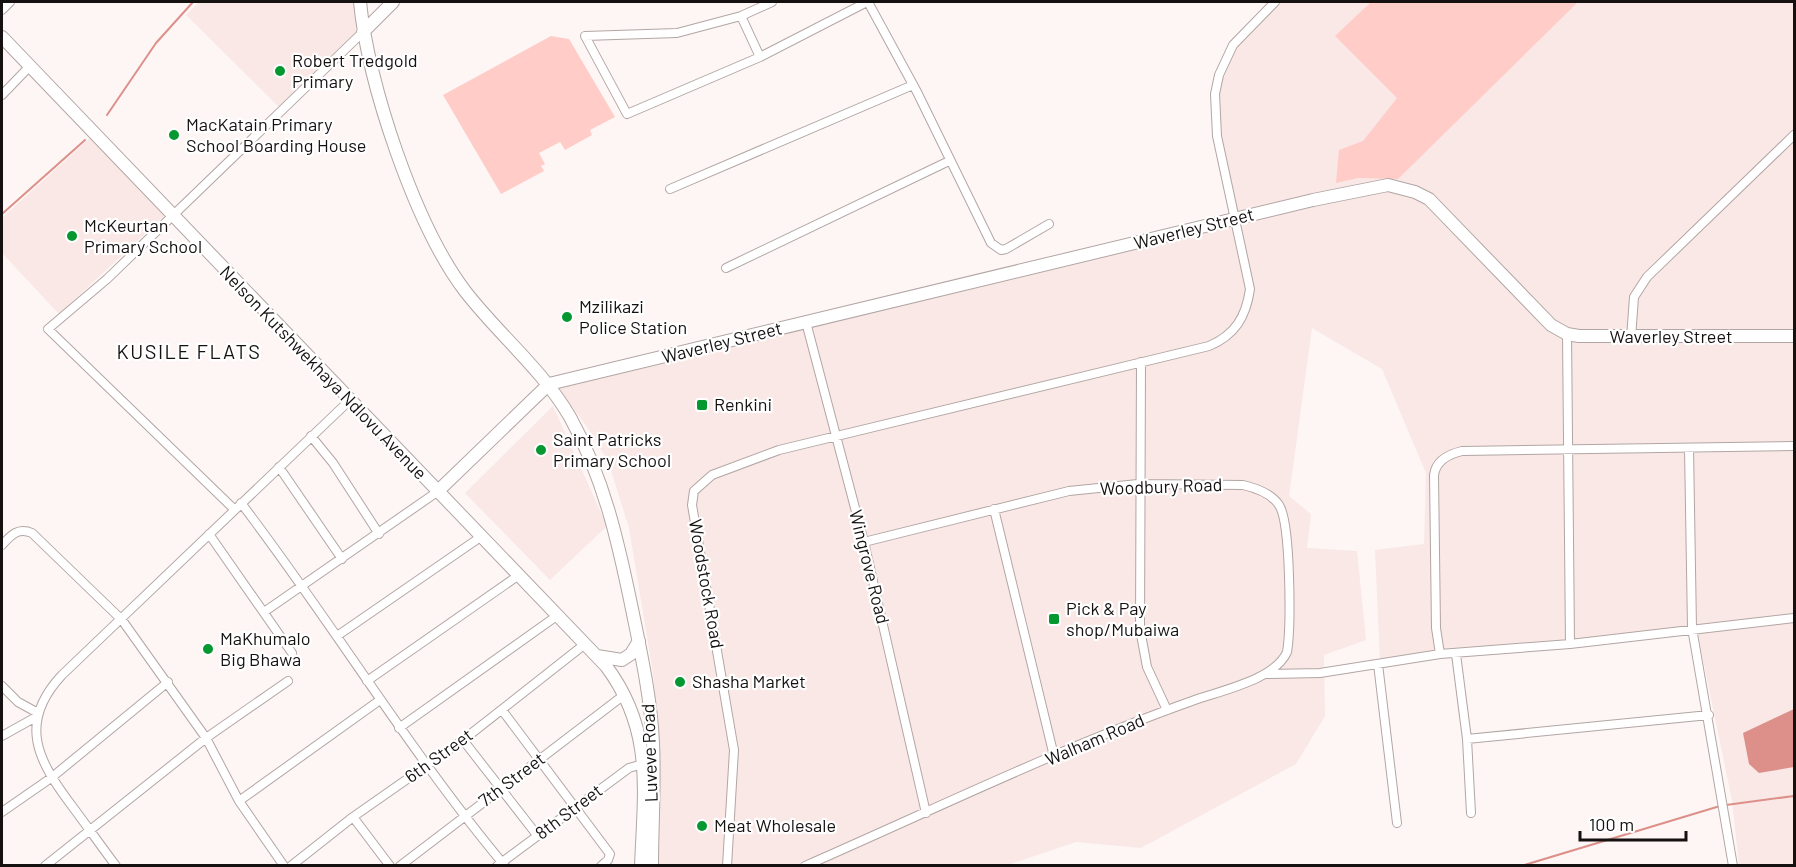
<svg xmlns="http://www.w3.org/2000/svg" width="1796" height="867" font-family="Barlow,sans-serif">
	<rect width="100%" height="100%" fill="#fdf6f5"/>
	<path fill="#f9e8e6" d="M 199,2 L 356,2 L 356,34 L 280,108 L 186,15 Z
		M 1278,2 L 1794,2 L 1794,617 L 1380,661 L 1375,550 L 1424,544 L 1426,473 L 1382,369 L 1312,328 L 1289,496 L 1311,514 L 1307,548 L 1357,551 L 1366,640 L 1324,655 L 1325,716 L 1296,764 L 1141,848 L 1076,842 L 1005,866 L 654,865 L 660,749 L 653,673 L 629,528 L 608,461 L 585,424 L 557,387 L 1238,220 L 1216,122 L 1220,80 L 1234,47 Z
		M 92,136 L 166,214 L 59,314 L 2,253 L 2,218 Z
		M 553,406 L 607,526 L 550,580 L 465,493 Z
		M 1794,621 L 1794,865 L 1739,865 L 1732,800 L 1697,631 Z"/>
	<path fill="#ffccc8" d="M 1371,2 L 1578,2 L 1398,179 L 1358,178 L 1336,183 L 1339,150 L 1363,141 L 1397,98 L 1335,36 Z
		M 551,36 L 569,39 L 615,117 L 590,130 L 592,135 L 565,150 L 560,142 L 539,153 L 545,164 L 541,166 L 544,171 L 501,194 L 443,95 Z"/>
	<path fill="#dd908a" d="M 1794,709 L 1794,767 L 1759,773 L 1749,764 L 1743,733 Z"/>
	<g fill="none" stroke-linecap="round" stroke-linejoin="round">
		<path stroke="#dd908a" stroke-width="2" d="M 107,115 L 156,43 L 193,2
			M 2,214 L 85,140
			M 1726,805 L 1794,796
			M 1521,866 L 1720,806"/>
		<g stroke="#b2a6a4" stroke-width="10">
			<path id="street" d="M 868,2 L 917,92 L 991,243 L 1001,250 L 1006,249 L 1049,224
				M 2,10 L 10,2
				M 741,16 L 677,33 L 585,36 L 627,114 L 760,57 L 867,2
				M 760,57 L 741,16 L 772,2
				M 2,95 L 30,66
				M 670,189 L 913,85
				M 726,268 L 949,161
				M 806,322 L 864,542 L 926,813
				M 1567,334 L 1570,644
				M 1631,338 L 1634,297 L 1647,277 L 1794,135
				M 1141,362 L 1140,629 L 1147,667 L 1167,710
				M 311,436 L 333,463 L 379,534
				M 1689,448 L 1692,628 L 1733,866
				M 279,467 L 342,559
				M 241,503 C 332,622 409,751 505,866
				M 234,509 L 48,329 L 107,279 L 363,32
				M 994,509 L 1054,756
				M 209,534 L 292,653
				M 2,545 C 11,535 18,527 32,533 L 122,620 L 206,738 L 239,801 L 284,866
				M 264,612 L 437,492
				M 337,636 L 482,536
				M 1440,654 L 1436,628 L 1434,475 C 1436,461 1449,454 1462,451 L 1794,446
				M 1456,654 L 1467,739 L 1471,813
				M 1378,664 L 1397,823
				M 1267,674 L 1320,673 L 1440,654 L 1570,644 L 1794,618
				M 367,681 L 519,575
				M 2,686 L 18,702 L 38,713
				M 502,710 L 610,854 L 608,860 L 601,866
				M 399,728 L 558,615
				M 2,736 L 36,717
				M 1467,739 L 1709,715
				M 463,740 L 537,835
				M 239,801 L 380,700
				M 2,812 L 51,778 L 168,682
				M 353,817 L 390,866
				M 45,866 L 206,738 L 288,681
				M 116,866 C 101,846 87,826 72,806 C 38,761 17,723 62,675 L 351,399
				M 291,866 L 353,817 L 463,740 L 585,644
				M 400,866 L 624,695
				M 497,866 L 629,768 L 643,764
				M 727,866 L 734,750 L 692,505 L 694,491 L 712,475 L 779,450 L 1209,346 C 1235,335 1246,317 1250,289 L 1217,136 L 1215,94 L 1219,75 L 1233,45 L 1275,2
				M 805,866 C 933,810 1060,748 1192,701 C 1219,691 1275,680 1287,652 C 1291,628 1291,523 1279,505 C 1271,493 1256,488 1243,485 L 1138,484 L 1069,491 L 864,542"/>
		</g>
		<g stroke="#b2a6a4" stroke-width="14">
			<path id="secondary" d="M 360,2 C 368,84 415,225 465,291 C 499,335 542,369 570,417 C 604,478 618,541 632,609 C 641,653 651,698 653,743 C 655,784 652,825 652,866
				M 363,32 L 393,2
				M 2,37 L 606,666 C 654,730 644,790 641,866
				M 437,492 L 549,384 L 1313,200 L 1388,185 L 1415,192 L 1429,199 L 1551,325 L 1567,334 L 1579,336 L 1794,336
				M 597,656 L 622,660 L 631,654 L 639,641"/>
		</g>
		<use href="#street" stroke="#fff" stroke-width="8"/>
		<use href="#secondary" stroke="#fff" stroke-width="12"/>
	</g>
	<g fill="#059830" stroke="#fff" stroke-width="2">
		<circle cx="280" cy="71" r="6"/>
		<circle cx="174" cy="135" r="6"/>
		<circle cx="72" cy="236" r="6"/>
		<circle cx="567" cy="317" r="6"/>
		<rect x="696" y="399" width="12" height="12" rx="3"/>
		<circle cx="541" cy="450" r="6"/>
		<rect x="1048" y="613" width="12" height="12" rx="3"/>
		<circle cx="208" cy="649" r="6"/>
		<circle cx="680" cy="682" r="6"/>
		<circle cx="702" cy="826" r="6"/>
	</g>
	<g text-anchor="middle" stroke-width="4.5" stroke-linejoin="round" paint-order="stroke">
		<g font-size="18" fill="#151111" stroke="#fff" text-anchor="start">
			<text x="292" y="67">Robert Tredgold<tspan x="292" dy="21">Primary</tspan></text>
			<text x="186" y="131">MacKatain Primary<tspan x="186" dy="21">School Boarding House</tspan></text>
			<text x="84" y="232">McKeurtan<tspan x="84" dy="21">Primary School</tspan></text>
			<text x="579" y="313">Mzilikazi<tspan x="579" dy="21">Police Station</tspan></text>
			<text x="714" y="411">Renkini</text>
			<text x="553" y="446">Saint Patricks<tspan x="553" dy="21">Primary School</tspan></text>
			<text x="1066" y="615">Pick &amp; Pay<tspan x="1066" dy="21">shop/Mubaiwa</tspan></text>
			<text x="220" y="645">MaKhumalo<tspan x="220" dy="21">Big Bhawa</tspan></text>
			<text x="692" y="688">Shasha Market</text>
			<text x="714" y="832">Meat Wholesale</text>
		</g>
		<g font-size="18" fill="#151111" stroke="#fff">
			<text transform="translate(1194 229) rotate(-14)" y="6">Waverley Street</text>
			<text x="1671" y="343">Waverley Street</text>
			<text transform="translate(722 343) rotate(-14)" y="6">Waverley Street</text>
			<text transform="translate(323 373) rotate(46)" y="6">Nelson Kutshwekhaya Ndlovu Avenue</text>
			<text transform="translate(1161 487) rotate(-2)" y="6">Woodbury Road</text>
			<text transform="translate(869 567) rotate(76)" y="6">Wingrove Road</text>
			<text transform="translate(706 584) rotate(80)" y="6">Woodstock Road</text>
			<text transform="translate(1095 740) rotate(-23)" y="6">Walham Road</text>
			<text transform="translate(650 753) rotate(-92)" y="6">Luveve Road</text>
			<text transform="translate(439 756) rotate(-36)" y="6">6th Street</text>
			<text transform="translate(512 780) rotate(-37)" y="6">7th Street</text>
			<text transform="translate(569 812) rotate(-37)" y="6">8th Street</text>
		</g>
		<g font-size="20" letter-spacing="1.5" fill="#151111" stroke="#fff">
			<text x="189" y="359">KUSILE FLATS</text>
		</g>
	</g>
	<rect width="1796" height="867" fill="none" stroke="#151111" stroke-width="6"/>
	<path d="M1580 831v9h106v-9" fill="none" stroke="#151111" stroke-width="3"/>
	<text x="1589" y="831" font-size="18" fill="#151111" stroke="#ffffff" stroke-width="4.5" paint-order="stroke">100 m</text>
</svg>
